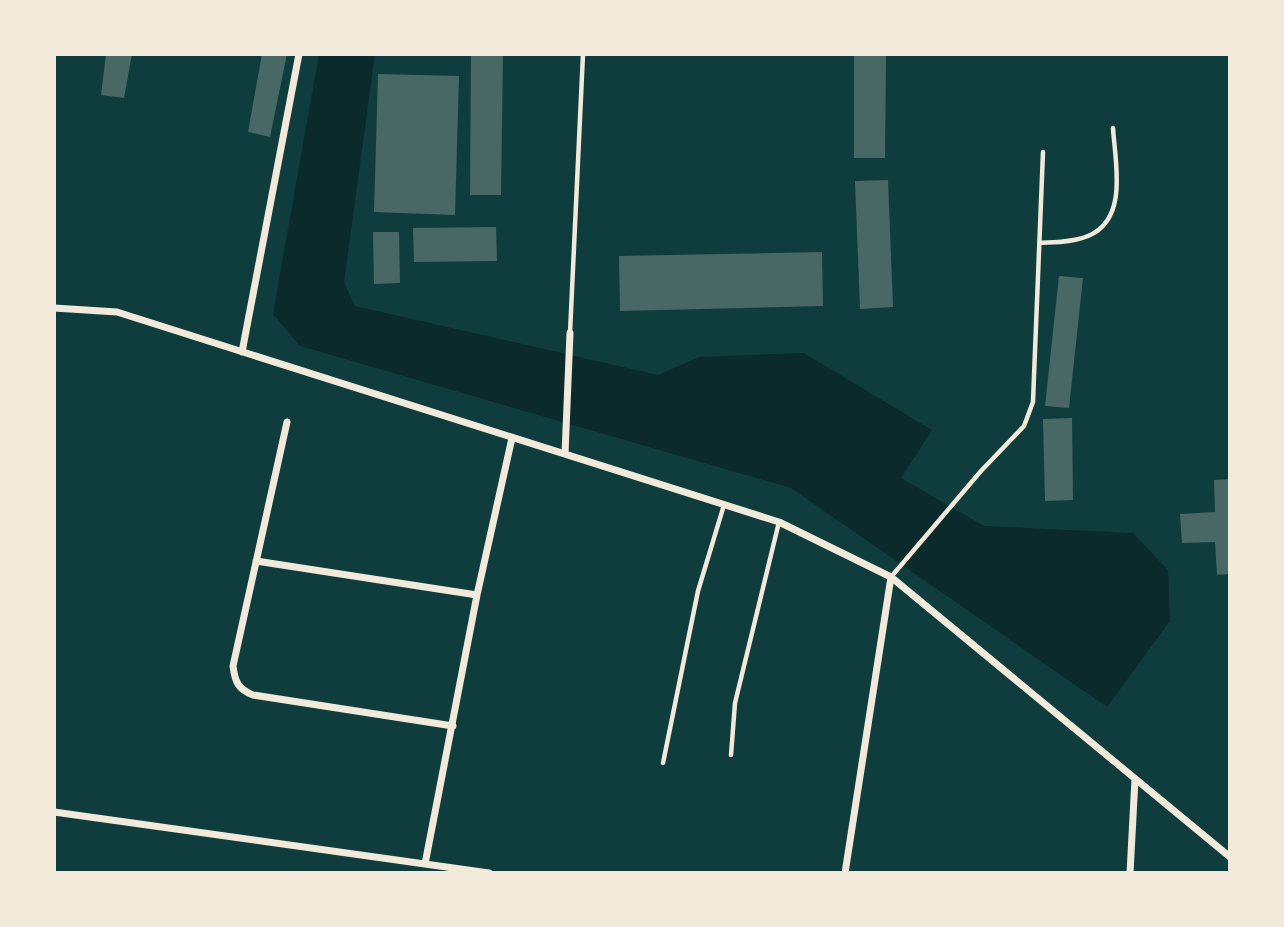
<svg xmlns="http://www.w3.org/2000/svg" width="1284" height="927" font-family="'Noto Serif',serif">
	<rect width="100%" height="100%" fill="#0f3d3e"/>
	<path fill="#0a2a2b" d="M 319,54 L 375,54 L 344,282 L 355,306 L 658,375 L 699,357 L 804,353 L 932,430 L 901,478 L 984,526 L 1133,533 L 1168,570 L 1170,621 L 1107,707 L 791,488 L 300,346 L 273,314 Z"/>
	<path fill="#486865" d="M 106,54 L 132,54 L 124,98 L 101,95 Z
		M 262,54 L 287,54 L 270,137 L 248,132 Z
		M 471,54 L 503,54 L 501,195 L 470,195 Z
		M 854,54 L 886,54 L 885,158 L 854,158 Z
		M 378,74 L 459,76 L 455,215 L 374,212 Z
		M 888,180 L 893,307 L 860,309 L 855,181 Z
		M 496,227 L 497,261 L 414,262 L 413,228 Z
		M 373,232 L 399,232 L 400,283 L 374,284 Z
		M 822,252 L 823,306 L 620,311 L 619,256 Z
		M 1059,276 L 1083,278 L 1069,408 L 1045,406 Z
		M 1072,418 L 1073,500 L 1045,501 L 1043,419 Z
		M 1230,479 L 1230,574 L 1217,575 L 1215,542 L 1182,543 L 1180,514 L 1215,512 L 1214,480 Z"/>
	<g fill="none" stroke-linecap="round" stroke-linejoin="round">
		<path stroke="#f1e9da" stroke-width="4.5" d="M 1040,243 C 1055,242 1074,242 1088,236 C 1129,219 1115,162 1113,128
			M 570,333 L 583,54
			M 891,577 L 981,471 L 1024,426 L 1033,402 L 1034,376 L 1043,152
			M 731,755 L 735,703 L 779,522
			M 663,763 L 698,591 L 724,505"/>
		<path stroke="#f1e9da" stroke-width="7" d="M 54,308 L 117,312 L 779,522 L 891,577 L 1230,857
			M 242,352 L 299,54
			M 287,422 L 233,666 C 235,682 238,689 253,695 L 453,726
			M 565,454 L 570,333
			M 256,561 L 477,595
			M 54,812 L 489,873
			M 425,864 L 477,595 L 512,438
			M 845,873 L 891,577
			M 1130,873 L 1135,779"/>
	</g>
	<rect width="1284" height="927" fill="none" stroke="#f1e9da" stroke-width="112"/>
</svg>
